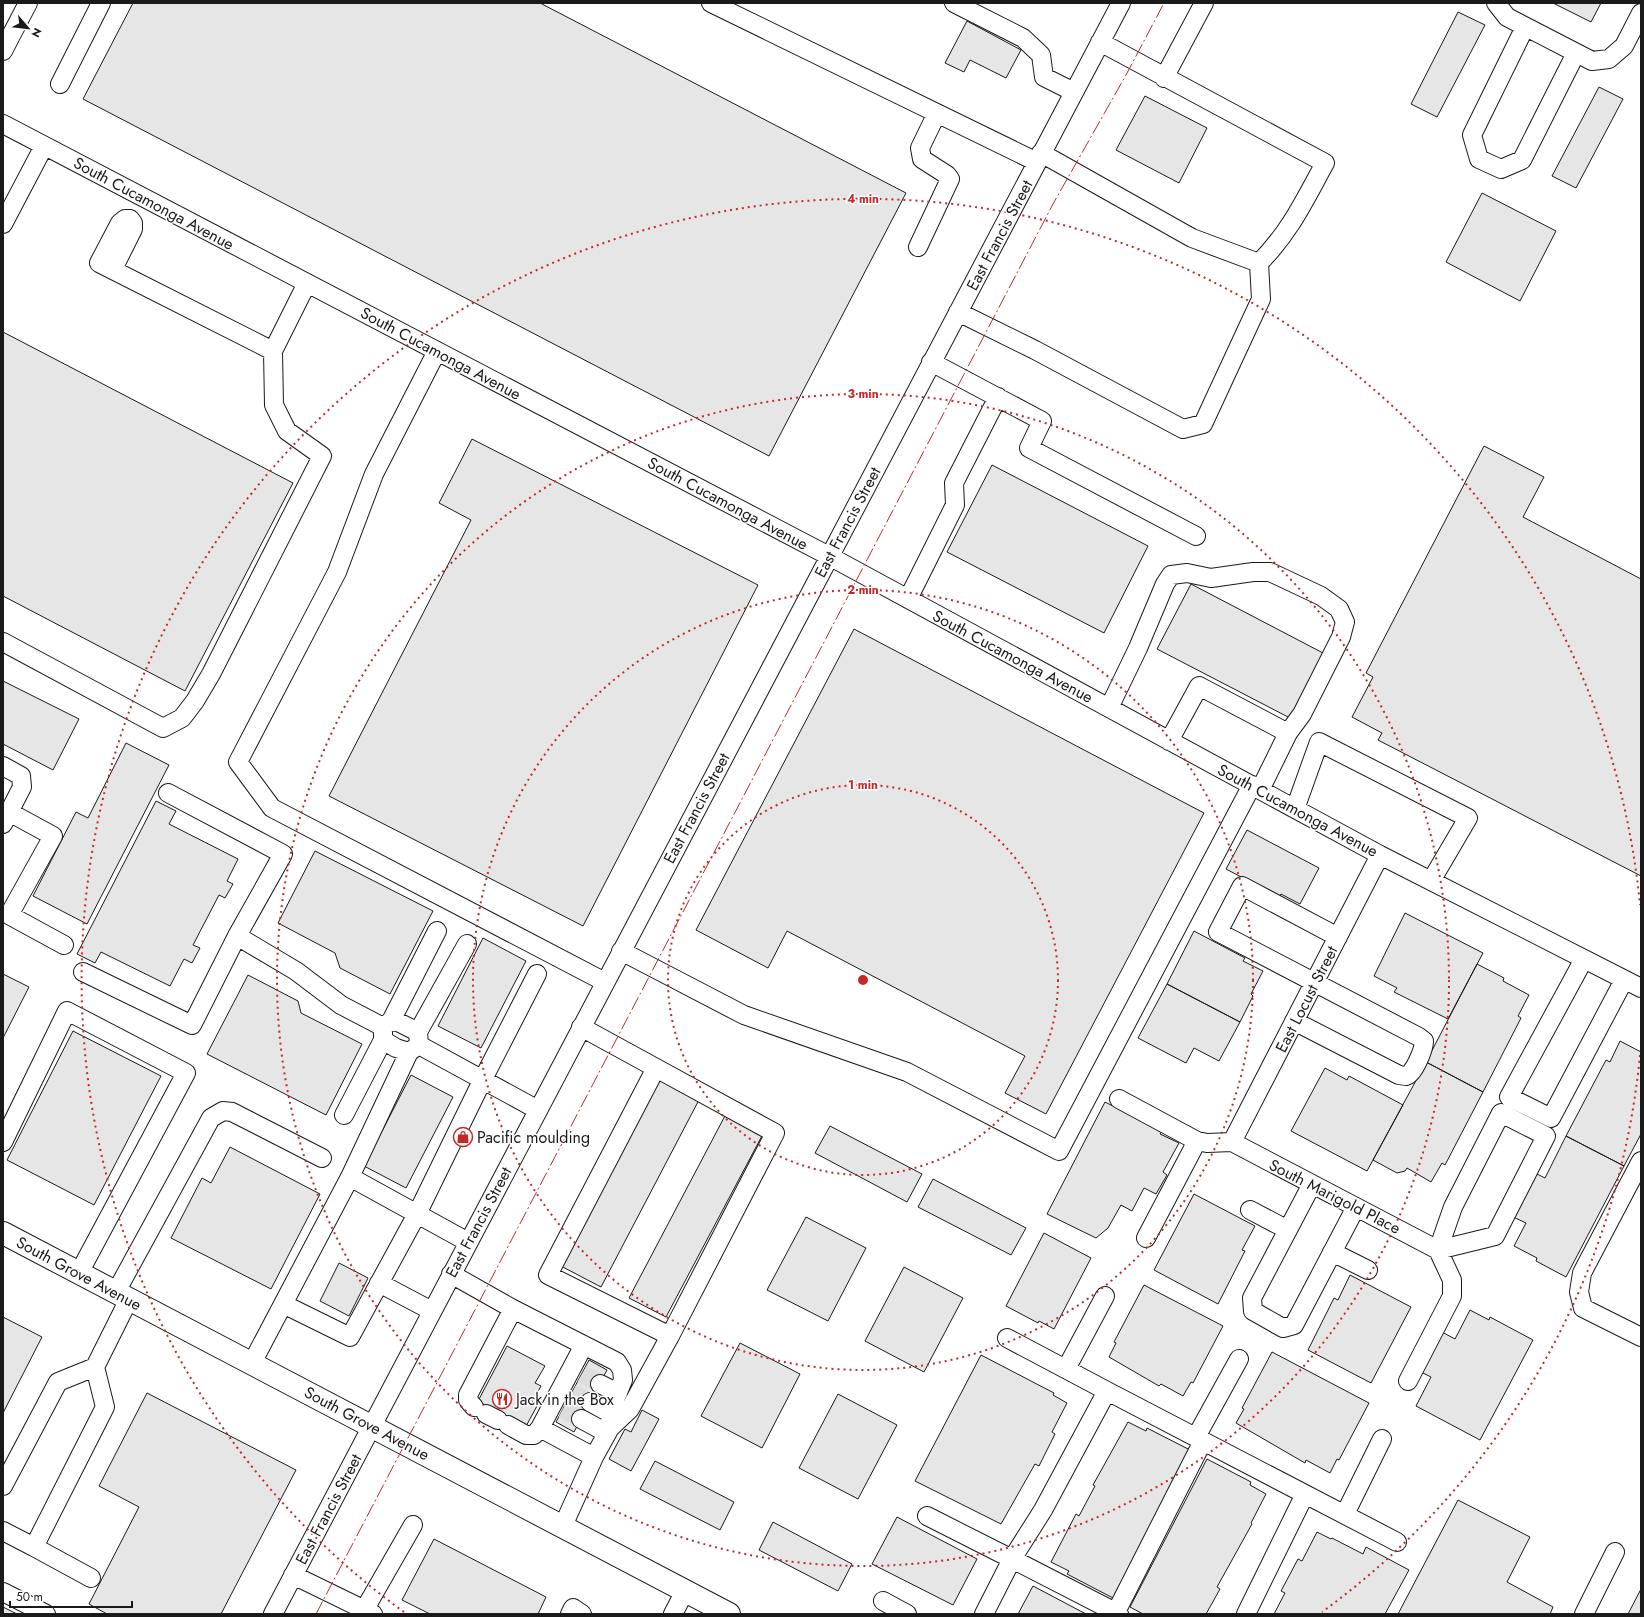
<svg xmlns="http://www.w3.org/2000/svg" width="1644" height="1617" font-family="Jost,sans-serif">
	<rect width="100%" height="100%" fill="#fff"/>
	<path fill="#e6e6e6" stroke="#1a1a1a" d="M 133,3 L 540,3 L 906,193 L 769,456 L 83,99 Z
		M 1553,3 L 1601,3 L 1591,22 Z
		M 1458,12 L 1485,25 L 1437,117 L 1411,104 Z
		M 967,21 L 1021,50 L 1006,78 L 970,60 L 964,72 L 945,63 Z
		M 1599,87 L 1623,99 L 1576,188 L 1552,176 Z
		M 1145,96 L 1207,128 L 1179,183 L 1116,150 Z
		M 1482,193 L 1556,231 L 1520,301 L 1446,262 Z
		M 3,332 L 293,483 L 185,691 L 3,596 Z
		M 472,439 L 758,585 L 583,926 L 329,796 L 471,520 L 439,503 Z
		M 1484,446 L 1544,477 L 1523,517 L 1641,579 L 1641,876 L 1378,740 L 1382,733 L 1352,717 L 1373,677 L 1366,673 Z
		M 992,465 L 1148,546 L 1104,633 L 947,552 Z
		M 1191,584 L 1323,653 L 1290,718 L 1157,649 Z
		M 854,629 L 1204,813 L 1046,1114 L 1005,1093 L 1025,1056 L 787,931 L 768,968 L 696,930 Z
		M 3,681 L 79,719 L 53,770 L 3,744 Z
		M 126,743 L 169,765 L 87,924 L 33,896 L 76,812 L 88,818 Z
		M 156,801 L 176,811 L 169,824 L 238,859 L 227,881 L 233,884 L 225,898 L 219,895 L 193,945 L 200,948 L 192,963 L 184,959 L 170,986 L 101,952 L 95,963 L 77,954 Z
		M 1247,830 L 1319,868 L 1300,904 L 1281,894 L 1279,897 L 1226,869 Z
		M 315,851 L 433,911 L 390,994 L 340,968 L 335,953 L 278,923 Z
		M 1405,913 L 1483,953 L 1448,1019 L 1394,992 L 1397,988 L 1374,976 Z
		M 1194,931 L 1245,958 L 1243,961 L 1263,971 L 1251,994 L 1253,996 L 1240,1022 L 1167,984 Z
		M 483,938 L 526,961 L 481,1048 L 438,1026 Z
		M 1477,964 L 1504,978 L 1503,981 L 1529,995 L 1518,1016 L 1521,1018 L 1483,1092 L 1426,1062 Z
		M 3,974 L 29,987 L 3,1038 Z
		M 248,975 L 298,1001 L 301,1013 L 362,1044 L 326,1115 L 207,1054 Z
		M 1167,984 L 1240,1022 L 1219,1061 L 1194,1048 L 1186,1063 L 1138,1038 Z
		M 73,1031 L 161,1076 L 94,1205 L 7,1160 Z
		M 1620,1041 L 1641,1052 L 1641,1134 L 1624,1166 L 1566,1136 L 1606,1060 L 1610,1062 Z
		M 1426,1062 L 1483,1092 L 1445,1165 L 1442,1163 L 1431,1182 L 1407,1168 L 1405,1171 L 1397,1173 L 1373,1160 Z
		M 1325,1068 L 1347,1080 L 1349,1076 L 1403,1105 L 1367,1171 L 1291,1131 Z
		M 411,1075 L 453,1097 L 406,1188 L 364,1166 Z
		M 658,1076 L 700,1098 L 601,1287 L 559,1265 Z
		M 1105,1102 L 1162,1131 L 1160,1134 L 1179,1143 L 1163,1172 L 1167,1175 L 1156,1194 L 1144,1188 L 1132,1211 L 1121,1205 L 1108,1228 L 1096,1238 L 1047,1214 Z
		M 727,1112 L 764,1132 L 666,1317 L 629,1298 Z
		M 830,1126 L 922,1174 L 907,1202 L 815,1153 Z
		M 1566,1136 L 1624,1166 L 1566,1277 L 1536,1261 L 1537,1258 L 1514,1246 L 1526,1223 L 1511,1216 L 1533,1172 L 1545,1178 Z
		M 230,1147 L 320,1194 L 271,1289 L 171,1238 L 202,1178 L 211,1183 Z
		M 933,1179 L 1026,1228 L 1011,1255 L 918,1207 Z
		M 1194,1194 L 1255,1226 L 1242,1250 L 1245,1251 L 1218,1304 L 1154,1270 Z
		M 806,1217 L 866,1248 L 828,1321 L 767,1290 Z
		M 1044,1233 L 1091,1258 L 1054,1329 L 1039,1321 L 1038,1323 L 1006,1306 Z
		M 339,1263 L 368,1278 L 349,1316 L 320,1301 Z
		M 904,1267 L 963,1298 L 924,1372 L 865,1341 Z
		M 1350,1275 L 1411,1307 L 1371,1383 L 1308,1350 L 1334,1298 L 1338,1300 Z
		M 1144,1285 L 1223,1326 L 1193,1383 L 1191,1382 L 1183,1396 L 1161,1384 L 1159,1386 L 1109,1357 L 1116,1343 L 1114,1342 Z
		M 1470,1310 L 1489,1320 L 1490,1317 L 1533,1340 L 1480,1440 L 1416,1406 L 1431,1377 L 1419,1371 L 1440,1331 L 1455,1339 Z
		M 3,1317 L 42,1337 L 3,1413 Z
		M 740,1343 L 800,1374 L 762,1448 L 701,1416 Z
		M 507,1346 L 545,1366 L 535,1383 L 541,1386 L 532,1403 L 537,1406 L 525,1428 L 477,1403 Z
		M 1272,1352 L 1369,1403 L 1339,1460 L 1337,1459 L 1330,1473 L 1306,1460 L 1305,1463 L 1236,1423 L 1244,1409 L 1242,1408 Z
		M 981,1355 L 1054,1393 L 1053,1395 L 1067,1403 L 1052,1432 L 1055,1434 L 1039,1466 L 1035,1464 L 1001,1524 L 915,1481 Z
		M 589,1360 L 607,1370 L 574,1432 L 556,1422 Z
		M 147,1393 L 296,1470 L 221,1614 L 107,1614 L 89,1604 L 139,1507 L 99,1486 Z
		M 838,1394 L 897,1425 L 858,1499 L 799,1468 Z
		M 642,1410 L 659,1419 L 631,1471 L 609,1459 L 625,1429 L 631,1432 Z
		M 1128,1422 L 1146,1431 L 1147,1428 L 1190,1450 L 1113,1598 L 1067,1574 L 1069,1571 L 1051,1562 L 1076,1514 L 1079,1516 L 1095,1486 L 1093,1485 Z
		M 1207,1459 L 1251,1482 L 1250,1485 L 1266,1494 L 1251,1523 L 1252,1524 L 1217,1587 L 1220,1589 L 1206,1614 L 1143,1614 L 1130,1607 Z
		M 655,1461 L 734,1502 L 720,1530 L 640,1489 Z
		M 1458,1500 L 1530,1537 L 1507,1582 L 1553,1607 L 1550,1614 L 1398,1614 Z
		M 897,1517 L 977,1559 L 953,1605 L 872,1564 Z
		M 773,1522 L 852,1564 L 838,1591 L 759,1550 Z
		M 1317,1532 L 1331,1539 L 1332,1538 L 1363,1554 L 1366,1547 L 1409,1570 L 1385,1614 L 1274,1614 L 1285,1593 L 1281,1591 L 1298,1559 L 1302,1561 Z
		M 434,1539 L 546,1597 L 538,1614 L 430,1614 L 402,1600 Z
		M 1033,1586 L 1086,1614 L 1018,1614 Z
		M 1641,1589 L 1641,1614 L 1628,1614 Z
		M 3,1607 L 17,1614 L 3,1614 Z"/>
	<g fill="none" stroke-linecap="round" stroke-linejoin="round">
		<path stroke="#ddd" stroke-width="18" stroke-dasharray="18 9" stroke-linecap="butt" d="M 582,1374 L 600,1384
			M 572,1393 L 590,1402
			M 563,1409 L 581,1419"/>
		<g stroke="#1a1a1a" stroke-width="20">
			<path id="minor" d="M 711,3 L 1037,162
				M 954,3 L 1023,38 L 1041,55 L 1044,77 L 1074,92
				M 1496,3 L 1507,17 L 1592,61 L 1609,59 L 1624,46 L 1641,13
				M 1525,27 L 1472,135 L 1479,159 L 1501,169 L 1522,160 L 1576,53
				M 3,51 L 28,3
				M 1164,78 L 1204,3
				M 60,84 L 101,3
				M 3,124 L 829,556 L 1380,855 L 1641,988
				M 1041,153 L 1192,238 L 1259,263 C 1290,232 1304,201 1325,163 L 1100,42
				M 130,219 L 125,219 L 120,223 L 99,263 L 273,351 L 307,283
				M 3,224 L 44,146
				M 918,247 L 950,179 L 947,175 L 922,159 L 920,148 L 937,113
				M 113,269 L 133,229 L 133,223 L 130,219
				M 958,312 L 1035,350 L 1183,429 L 1203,424 L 1261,299 L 1259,263
				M 437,351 L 374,474 L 337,572 L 238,762 L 272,808 L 605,982
				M 931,362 L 1042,421 L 1029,448 L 1196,536
				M 908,599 L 955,505 L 954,483 L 998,397
				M 3,642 L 163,728 L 182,718 L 195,701 L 211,674 L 322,456 L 287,431 L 274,405 L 273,351
				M 1109,708 L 1138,648 L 1165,584 L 1171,575 L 1187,573 L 1211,578 L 1253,572 L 1270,572 L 1321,596 L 1339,609 L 1345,622 L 1341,637 L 1302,714 L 1288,733
				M 1169,741 L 1199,686 L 1288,733 L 1260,790
				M 3,766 L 21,776 L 22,787 L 3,824
				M 168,793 L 283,854 L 237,936
				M 1295,809 L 1319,742 L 1468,818 L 1431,881
				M 9,812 L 53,836 L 9,915 L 64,945
				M 621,951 L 744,1015 L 907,1072 L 1059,1151 L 1252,785
				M 1584,959 L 1509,1097 L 1551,1118 L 1624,980
				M 83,972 L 192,1025 L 237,936 L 296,971 L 341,1005 L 383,1027
				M 391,1021 L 398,1022 L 418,1032 L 419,1045 L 409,1052 L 396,1048 L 383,1040 L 383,1027 Z
				M 391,1021 L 437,931
				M 1294,1021 L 1399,1075 C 1399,1075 1405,1076 1406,1076 C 1414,1074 1424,1049 1424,1041 L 1419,1037 L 1218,932 L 1242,886 L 1338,937
				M 581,1027 L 656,1068 L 775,1133 L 670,1336 L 548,1275 L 656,1068
				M 418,1032 L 467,944
				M 419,1045 L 538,1110
				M 1119,1099 L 1197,1141 L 1207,1143 L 1232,1142 L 1438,1250
				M 344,1115 L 383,1040
				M 3,1142 L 67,1011 L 186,1073 L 79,1273
				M 1232,1142 L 1380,855
				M 1641,1161 L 1582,1273 L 1579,1292 L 1583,1308 L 1641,1337
				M 350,1177 L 409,1052
				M 1312,1184 L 1252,1298 L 1253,1311 L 1283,1328 L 1294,1325 L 1356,1207
				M 1250,1210 L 1288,1230
				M 1146,1238 L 1197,1141
				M 1332,1252 L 1368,1270
				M 451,1274 L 513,1309 L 617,1362 L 622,1370 L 623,1380 L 611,1409 L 610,1428 L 594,1457 L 563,1526
				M 379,1283 L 432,1311
				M 116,1292 L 211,1118 L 223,1111 L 232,1112 L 322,1158
				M 283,1304 L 350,1337 L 417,1214 L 483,1079 L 537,974
				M 1007,1338 L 1107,1391
				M 252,1363 L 350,1177 L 468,1242
				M 1066,1369 L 1105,1296
				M 1408,1381 L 1452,1296 L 1452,1280 L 1438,1250 L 1453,1207 L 1501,1113 L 1546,1136 L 1495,1236 L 1438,1250
				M 600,1384 L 618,1393
				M 590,1402 L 610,1413
				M 474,1407 L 468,1400 L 468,1395 L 513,1309
				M 486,1414 L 498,1420
				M 581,1419 L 607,1433
				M 508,1425 L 526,1435 L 534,1435 L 540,1428 L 584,1345
				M 540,1428 L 594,1457
				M 610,1428 L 630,1409 L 670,1336
				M 1196,1437 L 1239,1359
				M 3,1486 L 58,1382 L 95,1367
				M 1345,1514 L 1382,1439
				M 927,1516 L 1012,1559 L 1043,1510 L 1107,1391 L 1397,1542
				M 3,1531 L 34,1547 L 105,1407 L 95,1367 L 129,1299
				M 34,1547 L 91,1578
				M 293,1575 L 373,1614
				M 3,1592 L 46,1614
				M 883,1601 L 907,1614
				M 1116,1612 L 1203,1441
				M 273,1614 L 1121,3
				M 362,1614 L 413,1525
				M 570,1614 L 573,1608 L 582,1614
				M 673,1614 L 685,1591
				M 984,1614 L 1012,1559 L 1119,1614
				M 1246,1614 L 1305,1494
				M 1584,1614 L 1615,1552"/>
		</g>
		<g stroke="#1a1a1a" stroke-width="24">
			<path id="major" d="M 3,1233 L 729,1614"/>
		</g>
		<use href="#minor" stroke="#fff" stroke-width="18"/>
		<use href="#major" stroke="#fff" stroke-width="22"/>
		<path stroke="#c62828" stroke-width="1" stroke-dasharray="14 3 2 3" stroke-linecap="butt" d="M 316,1614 L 1053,204 L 1126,75 L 1164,3"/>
	</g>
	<g fill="none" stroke="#c62828" stroke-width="2" stroke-dasharray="2 4">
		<circle cx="863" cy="980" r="195"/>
		<circle cx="863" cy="980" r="390"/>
		<circle cx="863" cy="980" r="586"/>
		<path d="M1640 1055A781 781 0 0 1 1322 1612M404 1612A781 781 0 1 1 1640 905"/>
	</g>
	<defs>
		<g id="shop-ring" transform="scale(1)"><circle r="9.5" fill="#fff" stroke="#c62828" stroke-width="1.5"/><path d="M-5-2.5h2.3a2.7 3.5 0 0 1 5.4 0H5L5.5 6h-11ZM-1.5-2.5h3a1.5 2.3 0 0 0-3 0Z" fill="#c62828"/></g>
		<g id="restaurant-ring" transform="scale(1)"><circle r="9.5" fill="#fff" stroke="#c62828" stroke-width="1.5"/><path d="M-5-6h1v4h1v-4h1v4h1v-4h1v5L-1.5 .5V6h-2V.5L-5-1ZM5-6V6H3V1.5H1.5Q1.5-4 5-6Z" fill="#c62828"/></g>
	</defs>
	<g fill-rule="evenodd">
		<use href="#shop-ring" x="463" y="1137"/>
		<use href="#restaurant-ring" x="502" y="1399"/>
	</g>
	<g text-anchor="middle" stroke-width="3" stroke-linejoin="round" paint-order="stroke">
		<g font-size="16" fill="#1a1a1a" stroke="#fff">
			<text transform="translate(154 203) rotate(28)" y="6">South Cucamonga Avenue</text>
			<text transform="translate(999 235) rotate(-62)" y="6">East Francis Street</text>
			<text transform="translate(441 353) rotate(28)" y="6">South Cucamonga Avenue</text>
			<text transform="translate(728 503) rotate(28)" y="6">South Cucamonga Avenue</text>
			<text transform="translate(847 522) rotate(-62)" y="6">East Francis Street</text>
			<text transform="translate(1013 656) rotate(28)" y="6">South Cucamonga Avenue</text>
			<text transform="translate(696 808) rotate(-62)" y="6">East Francis Street</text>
			<text transform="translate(1298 810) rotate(28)" y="6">South Cucamonga Avenue</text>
			<text transform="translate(1306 999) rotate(-63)" y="6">East Locust Street</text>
			<text transform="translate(1335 1196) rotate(27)" y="6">South Marigold Place</text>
			<text transform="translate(478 1222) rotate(-62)" y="6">East Francis Street</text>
			<text transform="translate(79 1273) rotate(28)" y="6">South Grove Avenue</text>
			<text transform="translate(367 1423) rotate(28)" y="6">South Grove Avenue</text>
			<text transform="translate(328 1509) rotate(-62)" y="6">East Francis Street</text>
		</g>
		<g font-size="16" fill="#1a1a1a" stroke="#fff" text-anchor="start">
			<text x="477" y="1143">Pacific moulding</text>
			<text x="516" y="1405">Jack in the Box</text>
		</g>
	</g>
	<circle cx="863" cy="980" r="6" fill="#c62828" stroke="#fff" stroke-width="2"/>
	<g font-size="12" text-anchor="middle" font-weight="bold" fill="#c62828" stroke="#fff" stroke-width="3" stroke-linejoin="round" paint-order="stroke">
		<text x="863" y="203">4 min</text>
		<text x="863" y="398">3 min</text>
		<text x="863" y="594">2 min</text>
		<text x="863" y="789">1 min</text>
	</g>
	<rect width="1644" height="1617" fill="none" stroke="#1a1a1a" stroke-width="8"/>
	<g transform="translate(28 28) rotate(118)" stroke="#ffffff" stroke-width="3" paint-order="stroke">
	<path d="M0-3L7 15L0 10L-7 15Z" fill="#1a1a1a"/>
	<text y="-6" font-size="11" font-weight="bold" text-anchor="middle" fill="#1a1a1a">N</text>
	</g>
	<path d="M10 1601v6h122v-6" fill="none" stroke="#1a1a1a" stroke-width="2"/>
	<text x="16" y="1601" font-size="12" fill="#1a1a1a" stroke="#ffffff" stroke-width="3" paint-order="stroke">50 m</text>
</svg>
